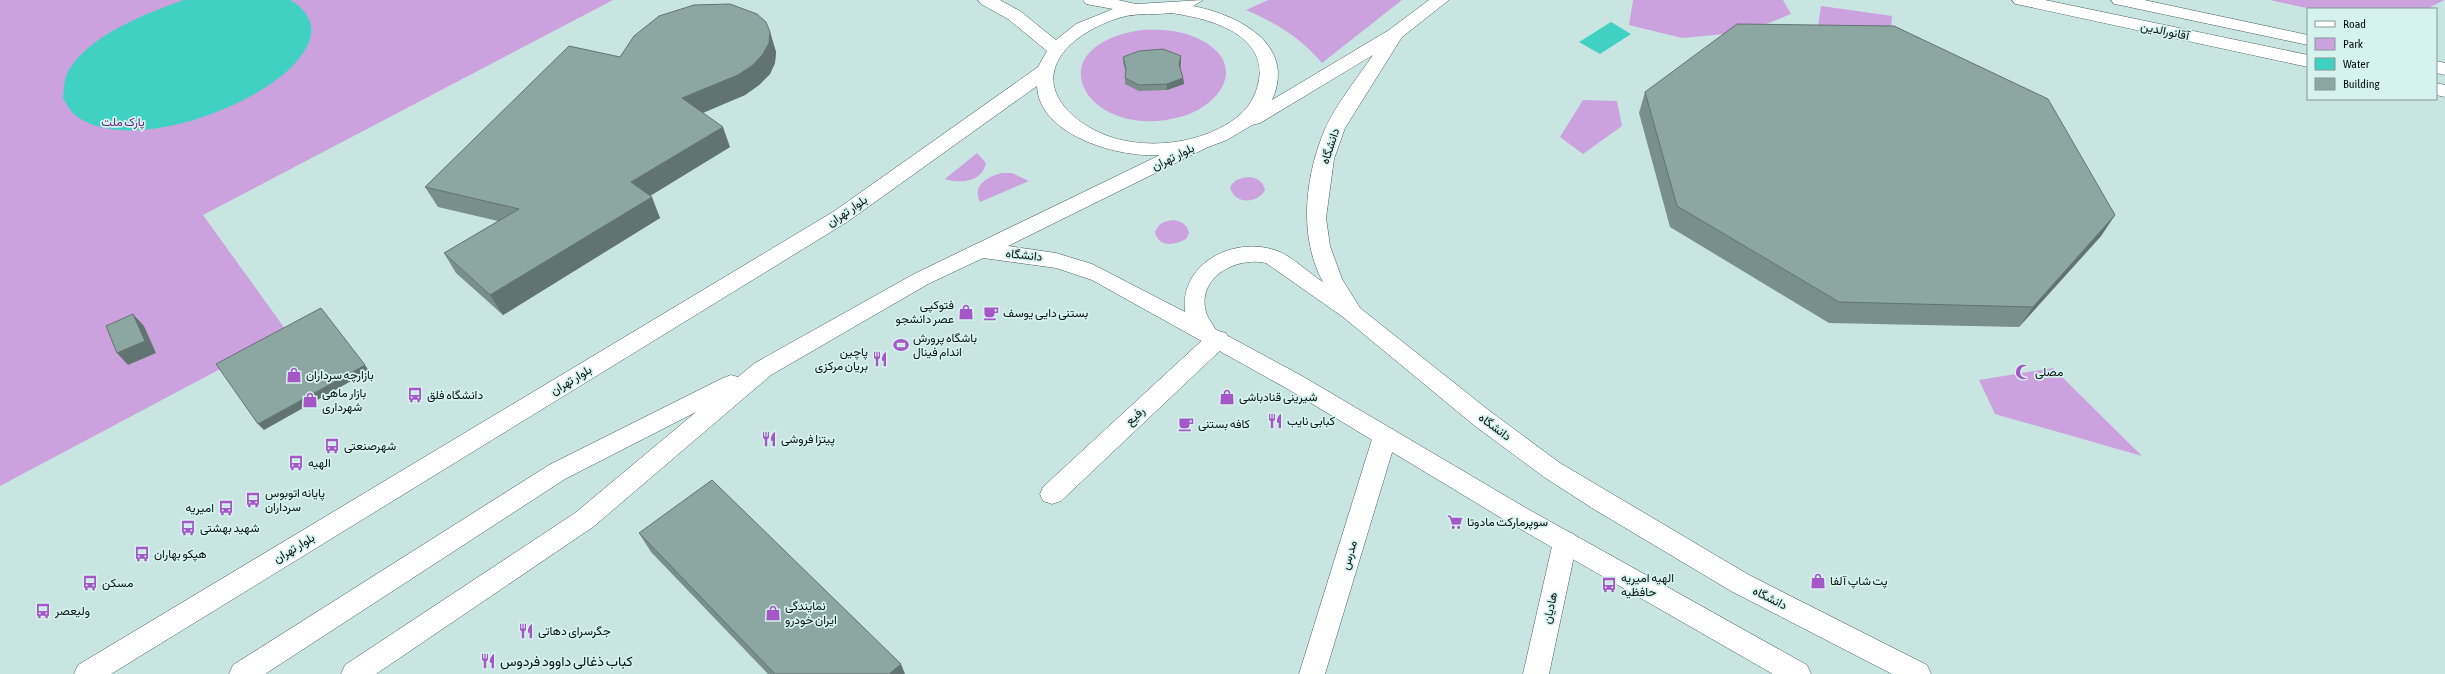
<svg xmlns="http://www.w3.org/2000/svg" width="2445" height="674" font-family="'Asap Condensed',Vazirmatn,sans-serif">
	<rect width="100%" height="100%" fill="#c9e5e1"/>
	<path fill="#cba2de" d="M 0,0 L 613,0 L 203,215 L 288,333 L 0,486 Z
		M 1268,0 L 1402,0 L 1322,63 C 1301,38 1276,23 1246,10 Z
		M 1633,0 L 1783,0 L 1791,14 L 1746,32 L 1682,38 L 1629,25 Z
		M 2270,0 L 2444,0 L 2427,9 L 2311,9 Z
		M 1821,6 L 1892,16 L 1891,29 L 1818,26 Z
		M 1141,30 C 1162,29 1184,30 1203,41 C 1249,67 1218,107 1180,117 C 1087,142 1032,47 1141,30 Z
		M 1583,100 L 1617,101 L 1622,126 L 1583,154 L 1560,137 Z
		M 977,153 L 986,163 C 982,182 961,184 945,179 Z
		M 1002,173 L 1012,173 L 1029,181 L 980,202 C 972,185 987,177 1002,173 Z
		M 1250,177 C 1258,179 1263,181 1265,190 C 1258,204 1234,205 1230,187 C 1235,179 1240,178 1250,177 Z
		M 1174,220 C 1182,222 1187,224 1189,233 L 1186,239 C 1174,246 1158,247 1155,232 C 1159,223 1164,221 1174,220 Z
		M 2053,368 L 2142,456 L 1995,414 L 1979,380 Z"/>
	<path fill="#41d1c3" d="M 184,0 C 211,0 239,0 266,0 C 273,0 284,0 290,0 C 300,5 306,12 310,22 C 315,36 306,51 296,62 C 258,107 127,156 75,115 C 70,111 66,103 63,98 C 64,91 64,82 66,76 C 83,37 147,13 184,0 Z
		M 1611,22 L 1631,34 L 1600,54 L 1579,42 Z"/>
	<g fill="none" stroke-linecap="round" stroke-linejoin="round">
		<g stroke="#475f5c" stroke-width="1">
			<path id="minor" d="M 1218,331 L 1226,333 L 1229,339 L 1226,345 L 1061,501 L 1052,504 L 1043,501 L 1040,494 L 1043,487 L 1210,333 Z
				M 1565,531 L 1574,534 L 1577,542 L 1549,674 L 1523,674 L 1553,542 L 1556,534 Z"/>
		</g>
		<g stroke="#475f5c" stroke-width="1">
			<path id="tertiary" d="M 2012,0 L 2045,0 L 2308,55 L 2308,67 L 2021,5 L 2015,4 Z
				M 2111,0 L 2144,0 L 2308,35 L 2308,45 L 2120,5 L 2114,4 Z
				M 2436,61 L 2445,63 L 2445,75 L 2436,73 Z
				M 2436,83 L 2445,85 L 2445,97 L 2436,95 Z
				M 1385,427 L 1393,429 L 1397,436 L 1325,674 L 1299,674 L 1373,436 L 1377,429 Z"/>
		</g>
		<g stroke="#475f5c" stroke-width="1">
			<path id="secondary" d="M 978,0 L 1000,0 L 1020,11 L 1056,40 L 1076,24 L 1113,9 L 1086,4 L 1083,0 L 1118,0 L 1136,4 L 1203,0 L 1193,6 C 1238,15 1297,44 1272,100 L 1389,30 L 1429,0 L 1449,0 L 1402,37 L 1345,128 L 1334,159 L 1326,218 L 1330,246 L 1342,279 L 1360,308 L 1491,412 L 1560,463 L 1749,575 L 1927,665 L 1931,674 L 1892,674 L 1731,591 L 1592,508 L 1544,477 L 1475,426 L 1343,317 L 1266,263 C 1235,256 1194,279 1207,315 C 1209,320 1213,324 1215,329 L 1302,376 L 1526,508 L 1807,665 L 1811,674 L 1773,674 L 1508,522 L 1286,388 L 1092,280 L 1056,268 L 983,258 L 928,284 L 771,375 L 593,527 L 376,674 L 341,674 L 345,665 L 575,513 L 696,412 L 565,479 L 265,674 L 229,674 L 233,665 L 549,465 L 723,378 L 731,375 L 738,377 L 755,363 L 914,274 L 1160,155 C 1120,158 1039,136 1037,86 L 847,222 L 111,674 L 74,674 L 78,665 L 833,212 L 1038,67 L 1047,51 L 1008,19 L 981,4 ZM 1171,13 C 1206,18 1266,32 1259,80 C 1256,96 1249,108 1236,118 C 1207,140 1163,148 1127,141 C 1083,134 1024,90 1070,45 C 1085,31 1106,21 1126,16 C 1141,13 1156,15 1171,13 ZM 1373,55 C 1358,77 1335,106 1325,129 C 1305,176 1298,236 1323,282 C 1309,273 1295,259 1280,252 C 1237,234 1179,262 1185,312 L 1092,264 L 1056,253 L 1008,246 L 1208,147 L 1227,140 L 1252,125 L 1260,123 Z"/>
		</g>
		<use href="#minor" fill="#fff" fill-rule="evenodd"/>
		<use href="#tertiary" fill="#fff" fill-rule="evenodd"/>
		<use href="#secondary" fill="#fff" fill-rule="evenodd"/>
	</g>
	<path fill="#788f8b" d="M 770,32 L 776,52 L 775,63 L 770,74 L 759,85 L 745,95 L 703,113 L 730,147 L 650,196 L 660,218 L 503,315 L 456,273 L 444,253 L 498,221 L 438,207 L 425,187 L 620,57 Z
		M 1181,56 L 1181,62 L 1180,67 L 1183,78 L 1184,84 L 1167,90 L 1139,91 L 1125,84 L 1125,78 L 1126,72 L 1123,63 L 1123,57 Z
		M 1645,92 L 2115,215 L 2101,236 L 2019,327 L 1829,323 L 1670,227 L 1639,113 Z
		M 639,533 L 905,674 L 768,674 L 651,552 Z"/>
	<path fill="#627471" d="M 770,32 L 776,52 L 775,63 L 770,74 L 759,85 L 745,95 L 690,118 L 682,98 Z
		M 1181,56 L 1181,62 L 1180,71 L 1179,64 Z
		M 1183,78 L 1184,84 L 1167,90 L 1167,84 Z
		M 723,127 L 730,147 L 640,202 L 631,182 Z
		M 652,197 L 660,218 L 503,315 L 490,295 Z
		M 2115,215 L 2101,236 L 2019,327 L 2033,307 Z
		M 133,314 L 144,326 L 156,353 L 128,365 L 117,353 Z
		M 365,365 L 369,371 L 264,430 L 258,424 Z
		M 901,664 L 905,674 L 889,674 Z"/>
	<path fill="#8ca6a2" stroke="#627471" d="M 730,4 L 757,14 L 766,22 L 770,32 L 769,43 L 763,54 L 753,65 L 738,75 L 682,98 L 723,127 L 631,182 L 652,197 L 490,295 L 444,253 L 519,209 L 425,187 L 569,46 L 620,57 L 634,36 L 659,16 L 694,5 Z
		M 1737,24 L 1894,26 L 2048,99 L 2115,215 L 2033,307 L 1839,302 L 1677,206 L 1645,92 Z
		M 1163,49 L 1181,56 L 1179,64 L 1183,78 L 1167,84 L 1139,85 L 1125,78 L 1126,68 L 1123,57 L 1139,51 Z
		M 321,308 L 365,365 L 258,424 L 216,364 Z
		M 133,314 L 145,341 L 117,353 L 106,326 Z
		M 712,480 L 901,664 L 889,674 L 775,674 L 639,533 Z"/>
	<defs>
		<g id="shop-bare" transform="scale(1.2)"><path d="M-5-2.5h2.3a2.7 3.5 0 0 1 5.4 0H5L5.5 6h-11ZM-1.5-2.5h3a1.5 2.3 0 0 0-3 0Z" fill="#a556c7" stroke="#d6f2ee" stroke-width="2.5" paint-order="stroke"/></g>
		<g id="cafe-bare" transform="scale(1.2)"><path d="M-5.5-4.5H6V0H3Q3 3.5 0 3.5H-2.5Q-5.5 3.5-5.5 0ZM3-3.2v2h1.7v-2ZM-6 4.5H4V6H-6Z" fill="#a556c7" stroke="#d6f2ee" stroke-width="2.5" paint-order="stroke"/></g>
		<g id="stadium-bare" transform="scale(1.2)"><path d="M0-5a6.5 5 0 1 0 0 10a6.5 5 0 1 0 0-10ZM-3.5-1.8h7v3.6h-7Z" fill="#a556c7" stroke="#d6f2ee" stroke-width="2.5" paint-order="stroke"/></g>
		<g id="restaurant-bare" transform="scale(1.2)"><path d="M-5-6h1v4h1v-4h1v4h1v-4h1v5L-1.5 .5V6h-2V.5L-5-1ZM5-6V6H3V1.5H1.5Q1.5-4 5-6Z" fill="#a556c7" stroke="#d6f2ee" stroke-width="2.5" paint-order="stroke"/></g>
		<g id="mosque-bare" transform="scale(1.2)"><path d="M3.5-4.9A6 6 0 1 0 3.5 4.9A5 5 0 1 1 3.5-4.9Z" fill="#a556c7" stroke="#d6f2ee" stroke-width="2.5" paint-order="stroke"/></g>
		<g id="bus-bare" transform="scale(1.2)"><path d="M-5-6H5V4H4V6H2V4H-2V6H-4V4H-5ZM-3.5-4V0h7V-4ZM-3.5 1.2v1.5H-2V1.2ZM2 1.2v1.5H3.5V1.2Z" fill="#a556c7" stroke="#d6f2ee" stroke-width="2.5" paint-order="stroke"/></g>
		<g id="supermarket-bare" transform="scale(1.2)"><path d="M-6-5.5h2.5l.6 2H6L4.5 2H-2.5L-4.4-4H-6ZM-1.5 3.2a1.3 1.3 0 1 0 .1 0ZM3 3.2a1.3 1.3 0 1 0 .1 0Z" fill="#a556c7" stroke="#d6f2ee" stroke-width="2.5" paint-order="stroke"/></g>
	</defs>
	<g fill-rule="evenodd">
		<use href="#shop-bare" x="966" y="312"/>
		<use href="#cafe-bare" x="991" y="313"/>
		<use href="#stadium-bare" x="901" y="345"/>
		<use href="#restaurant-bare" x="880" y="359"/>
		<use href="#mosque-bare" x="2023" y="372"/>
		<use href="#shop-bare" x="294" y="375"/>
		<use href="#bus-bare" x="415" y="395"/>
		<use href="#shop-bare" x="1227" y="397"/>
		<use href="#shop-bare" x="310" y="400"/>
		<use href="#restaurant-bare" x="1275" y="421"/>
		<use href="#cafe-bare" x="1186" y="424"/>
		<use href="#restaurant-bare" x="769" y="439"/>
		<use href="#bus-bare" x="332" y="446"/>
		<use href="#bus-bare" x="296" y="463"/>
		<use href="#bus-bare" x="253" y="500"/>
		<use href="#bus-bare" x="226" y="508"/>
		<use href="#supermarket-bare" x="1455" y="522"/>
		<use href="#bus-bare" x="188" y="528"/>
		<use href="#bus-bare" x="142" y="554"/>
		<use href="#shop-bare" x="1818" y="581"/>
		<use href="#bus-bare" x="90" y="583"/>
		<use href="#bus-bare" x="1609" y="585"/>
		<use href="#bus-bare" x="43" y="611"/>
		<use href="#shop-bare" x="773" y="613"/>
		<use href="#restaurant-bare" x="526" y="631"/>
		<use href="#restaurant-bare" x="488" y="661"/>
	</g>
	<g text-anchor="middle" stroke-width="3.5" stroke-linejoin="round" paint-order="stroke">
		<g font-size="12" fill="#081211" stroke="#d6f2ee">
			<text transform="translate(2165 31) rotate(12)" y="4">آقانورالدین</text>
			<text transform="translate(1330 146) rotate(-72)" y="4">دانشگاه</text>
			<text transform="translate(1173 157) rotate(-26)" y="4">بلوار تهران</text>
			<text transform="translate(847 211) rotate(-34)" y="4">بلوار تهران</text>
			<text transform="translate(1024 255) rotate(6)" y="4">دانشگاه</text>
			<text transform="translate(571 380) rotate(-31)" y="4">بلوار تهران</text>
			<text transform="translate(1135 416) rotate(-43)" y="4">رفیع</text>
			<text transform="translate(1495 427) rotate(37)" y="4">دانشگاه</text>
			<text transform="translate(294 548) rotate(-31)" y="4">بلوار تهران</text>
			<text transform="translate(1349 555) rotate(-73)" y="4">مدرس</text>
			<text transform="translate(1770 598) rotate(27)" y="4">دانشگاه</text>
			<text transform="translate(1550 608) rotate(-78)" y="4">هادیان</text>
		</g>
		<g font-size="12" fill="#64237d" stroke="#d6f2ee">
			<text x="123" y="126">پارک ملت</text>
		</g>
		<g font-size="12" fill="#081211" stroke="#d6f2ee" text-anchor="start">
			<text x="954" y="309" text-anchor="end">فتوکپی<tspan x="954" dy="14">عصر دانشجو</tspan></text>
			<text x="1003" y="317">بستنی دایی یوسف</text>
			<text x="913" y="342">باشگاه پرورش<tspan x="913" dy="14">اندام فینال</tspan></text>
			<text x="868" y="356" text-anchor="end">پاچین<tspan x="868" dy="14">بریان مرکزی</tspan></text>
			<text x="2035" y="376">مصلی</text>
			<text x="306" y="379">بازارچه سرداران</text>
			<text x="322" y="397">بازار ماهی<tspan x="322" dy="14">شهرداری</tspan></text>
			<text x="427" y="399">دانشگاه فلق</text>
			<text x="1239" y="401">شیرینی قنادباشی</text>
			<text x="1287" y="425">کبابی نایب</text>
			<text x="1198" y="428">کافه بستنی</text>
			<text x="781" y="443">پیتزا فروشی</text>
			<text x="344" y="450">شهرصنعتی</text>
			<text x="308" y="467">الهیه</text>
			<text x="265" y="497">پایانه اتوبوس<tspan x="265" dy="14">سرداران</tspan></text>
			<text x="214" y="512" text-anchor="end">امیریه</text>
			<text x="1467" y="526">سوپرمارکت مادوتا</text>
			<text x="200" y="532">شهید بهشتی</text>
			<text x="154" y="558">هپکو بهاران</text>
			<text x="1621" y="582">الهیه امیریه<tspan x="1621" dy="14">حافظیه</tspan></text>
			<text x="1830" y="585">پت شاپ آلفا</text>
			<text x="102" y="587">مسکن</text>
			<text x="785" y="610">نمایندگی<tspan x="785" dy="14">ایران خودرو</tspan></text>
			<text x="55" y="615">ولیعصر</text>
			<text x="538" y="635">جگرسرای دهاتی</text>
		</g>
		<g font-size="14" fill="#081211" stroke="#d6f2ee" text-anchor="start">
			<text x="500" y="666">کباب ذغالی داوود فردوس</text>
		</g>
	</g>
	<rect x="2307" y="8" width="130" height="92" fill="#d6f2ee" stroke="#849896"/>
	<rect x="2315" y="21" width="20" height="6" fill="#ffffff" stroke="#849896"/>
	<text x="2343" y="28" font-size="12" fill="#081211">Road</text>
	<rect x="2315" y="38" width="20" height="12" fill="#cba2de" stroke="#849896"/>
	<text x="2343" y="48" font-size="12" fill="#081211">Park</text>
	<rect x="2315" y="58" width="20" height="12" fill="#41d1c3" stroke="#849896"/>
	<text x="2343" y="68" font-size="12" fill="#081211">Water</text>
	<rect x="2315" y="78" width="20" height="12" fill="#8ca6a2" stroke="#849896"/>
	<text x="2343" y="88" font-size="12" fill="#081211">Building</text>
</svg>
